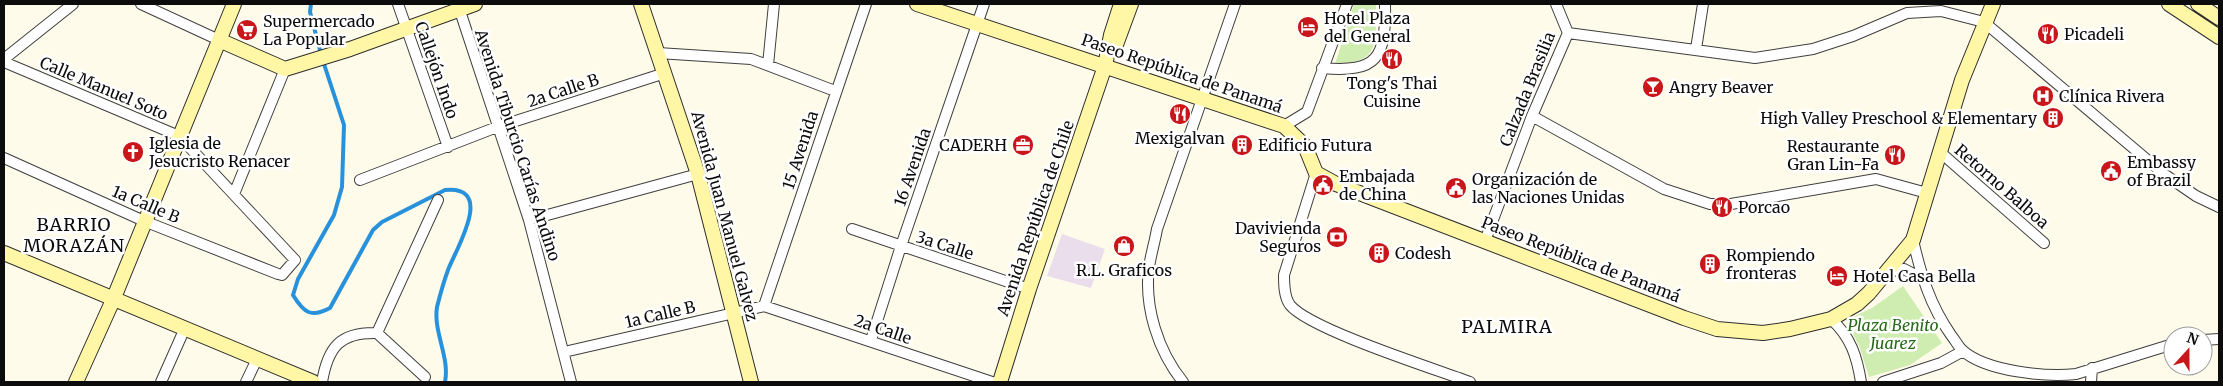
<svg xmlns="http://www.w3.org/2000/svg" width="2223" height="386" font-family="Merriweather,serif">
	<rect width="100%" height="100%" fill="#fffbea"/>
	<path fill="#ebdeec" d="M 1062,234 L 1105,249 L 1091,288 L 1047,276 Z"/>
	<path fill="#cfedb0" d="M 1354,4 L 1376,4 C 1375,42 1382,63 1335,64 Z
		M 1903,286 L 1942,343 L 1910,365 L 1869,377 L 1860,348 L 1846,320 L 1872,308 Z"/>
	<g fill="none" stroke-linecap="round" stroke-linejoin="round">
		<path stroke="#2891db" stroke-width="4" d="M 311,4 L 310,12 L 321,54
			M 323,61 L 344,125 L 342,187 L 334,215 L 298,279 L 293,295 C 304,313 311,318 330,308 L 373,230 L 382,222 L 445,190 C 496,185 456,249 448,270 C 444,281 440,295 437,307 C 433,332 450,357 445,382"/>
		<g stroke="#3f3f3f" stroke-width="12">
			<path id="street" d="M 141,4 L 219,40
				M 398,4 L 448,147
				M 458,5 L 529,220 L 571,382
				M 1568,33 L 1755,58 L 1813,49 L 1853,36 L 1907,13 L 1941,11 L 1984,22 L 2164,174 L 2196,196 L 2219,207
				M 1696,49 L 1703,4
				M 658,53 L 751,59 L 835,91
				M 4,59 L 73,4
				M 4,62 L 179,136 L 295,260 L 282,275 L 278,274 L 144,221 L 4,158
				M 768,65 L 774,4
				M 1322,68 C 1378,73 1386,58 1385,4
				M 1532,116 L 1664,189 L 1710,204 L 1731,204 L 1876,179 L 1927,193
				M 1284,126 L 1307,112 L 1347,4
				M 1940,152 L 2044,243
				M 1316,173 L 1284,275 C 1284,284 1284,297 1290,305 C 1309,329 1435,369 1470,382
				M 360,180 L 497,127 L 665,73
				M 234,194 L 285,69
				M 529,220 L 698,174
				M 852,229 L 1029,289
				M 1913,240 C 1921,275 1930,305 1951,335 C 1955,340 1958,346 1962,350 C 1986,372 2047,377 2076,374 L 2173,344
				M 1485,241 L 1532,116 L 1568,33 L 1556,4
				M 1886,272 L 1904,269 L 1923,279
				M 764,306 L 866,4
				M 1831,319 C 1851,337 1857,357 1861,382
				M 377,333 L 425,377
				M 871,340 L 901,246 L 984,4
				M 2203,340 L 2219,339
				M 564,352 L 764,306 L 992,382
				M 161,382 L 185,328
				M 246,382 L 257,359
				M 322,382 C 328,347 340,332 377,333 L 438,200
				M 1183,382 C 1158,351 1144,307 1149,267 C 1151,254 1155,241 1157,229 L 1235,4
				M 1883,382 L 1941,363 L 1963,351
				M 2091,382 L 2092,368"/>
		</g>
		<g stroke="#2e2e2e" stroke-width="16">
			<path id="secondary" d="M 641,4 L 698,174 L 751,382
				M 917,4 L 1284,126 L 1305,146 L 1316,173 L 1336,184 L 1684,318 L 1717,329 L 1763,333 L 1790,329 L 1831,319 L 1857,304 L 1869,293 L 1913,240 L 1962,80 L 1993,4
				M 2169,4 L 2219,37
				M 2198,4 L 2219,18
				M 219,40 L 285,69 L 350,49 L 475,4
				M 1114,50 L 1131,4
				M 4,253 L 313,382
				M 76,382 L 113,300 L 234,4
				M 1000,382 L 1029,289 L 1105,66 L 1111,35 L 1121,4"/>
		</g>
		<use href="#street" stroke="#fff" stroke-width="10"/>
		<use href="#secondary" stroke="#fff7a5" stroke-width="14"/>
	</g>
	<defs>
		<g id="hotel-disc" transform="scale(1.125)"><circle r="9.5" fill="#c9161b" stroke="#fff"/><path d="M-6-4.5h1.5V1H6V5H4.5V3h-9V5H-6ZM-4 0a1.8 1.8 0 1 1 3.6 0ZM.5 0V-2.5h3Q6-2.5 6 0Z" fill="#fff"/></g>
		<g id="supermarket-disc" transform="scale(1.125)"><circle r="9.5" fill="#c9161b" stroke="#fff"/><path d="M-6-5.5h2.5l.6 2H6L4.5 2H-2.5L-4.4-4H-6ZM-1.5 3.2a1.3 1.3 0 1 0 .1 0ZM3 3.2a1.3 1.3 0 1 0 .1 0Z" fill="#fff"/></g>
		<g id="restaurant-disc" transform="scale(1.125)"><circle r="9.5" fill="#c9161b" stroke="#fff"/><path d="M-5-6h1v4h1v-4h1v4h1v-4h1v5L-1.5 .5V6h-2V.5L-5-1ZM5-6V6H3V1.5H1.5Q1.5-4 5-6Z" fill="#fff"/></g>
		<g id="bar-disc" transform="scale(1.125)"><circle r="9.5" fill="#c9161b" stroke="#fff"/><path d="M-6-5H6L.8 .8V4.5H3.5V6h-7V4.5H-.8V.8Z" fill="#fff"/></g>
		<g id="hospital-disc" transform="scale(1.125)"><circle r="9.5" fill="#c9161b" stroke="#fff"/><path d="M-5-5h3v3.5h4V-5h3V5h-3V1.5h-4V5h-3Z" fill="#fff"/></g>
		<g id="building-disc" transform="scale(1.125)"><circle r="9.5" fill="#c9161b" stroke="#fff"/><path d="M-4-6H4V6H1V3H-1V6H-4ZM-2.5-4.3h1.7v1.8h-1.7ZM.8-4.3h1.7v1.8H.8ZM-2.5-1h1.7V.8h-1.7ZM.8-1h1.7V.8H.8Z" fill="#fff"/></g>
		<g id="office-disc" transform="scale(1.125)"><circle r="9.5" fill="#c9161b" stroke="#fff"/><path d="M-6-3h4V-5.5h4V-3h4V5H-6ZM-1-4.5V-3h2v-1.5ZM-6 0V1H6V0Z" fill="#fff"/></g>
		<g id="church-disc" transform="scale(1.125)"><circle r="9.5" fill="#c9161b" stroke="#fff"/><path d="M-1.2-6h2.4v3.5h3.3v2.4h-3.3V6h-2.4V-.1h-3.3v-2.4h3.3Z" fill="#fff"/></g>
		<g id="civic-disc" transform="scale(1.125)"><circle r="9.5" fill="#c9161b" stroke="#fff"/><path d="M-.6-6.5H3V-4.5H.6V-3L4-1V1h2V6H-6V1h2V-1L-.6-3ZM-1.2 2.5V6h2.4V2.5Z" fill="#fff"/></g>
		<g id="bank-disc" transform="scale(1.125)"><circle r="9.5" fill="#c9161b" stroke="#fff"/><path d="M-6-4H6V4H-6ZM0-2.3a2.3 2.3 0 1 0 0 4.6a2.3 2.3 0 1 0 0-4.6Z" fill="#fff"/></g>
		<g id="shop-disc" transform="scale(1.125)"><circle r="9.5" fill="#c9161b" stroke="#fff"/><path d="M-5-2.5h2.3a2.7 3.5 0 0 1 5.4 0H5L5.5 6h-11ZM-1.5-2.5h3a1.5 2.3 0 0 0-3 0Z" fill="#fff"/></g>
	</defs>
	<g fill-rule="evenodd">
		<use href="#hotel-disc" x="1308" y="27"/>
		<use href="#supermarket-disc" x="247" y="30"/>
		<use href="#restaurant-disc" x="2048" y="34"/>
		<use href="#restaurant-disc" x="1392" y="59"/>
		<use href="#bar-disc" x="1653" y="87"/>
		<use href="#hospital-disc" x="2043" y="96"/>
		<use href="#restaurant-disc" x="1180" y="114"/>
		<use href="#building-disc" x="2053" y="118"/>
		<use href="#office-disc" x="1023" y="145"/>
		<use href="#building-disc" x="1242" y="145"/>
		<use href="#church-disc" x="133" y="152"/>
		<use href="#restaurant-disc" x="1895" y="155"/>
		<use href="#civic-disc" x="2111" y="171"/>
		<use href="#civic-disc" x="1323" y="185"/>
		<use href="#civic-disc" x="1456" y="188"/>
		<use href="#restaurant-disc" x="1722" y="207"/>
		<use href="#bank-disc" x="1337" y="237"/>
		<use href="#shop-disc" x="1124" y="246"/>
		<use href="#building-disc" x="1379" y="253"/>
		<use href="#building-disc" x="1710" y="264"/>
		<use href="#hotel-disc" x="1837" y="276"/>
	</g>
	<g text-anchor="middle" stroke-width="5" stroke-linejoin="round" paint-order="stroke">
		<g font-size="16" fill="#0c0c0c" stroke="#fff" text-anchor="start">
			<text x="1324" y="24">Hotel Plaza<tspan x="1324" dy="18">del General</tspan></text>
			<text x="263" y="27">Supermercado<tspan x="263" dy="18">La Popular</tspan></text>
			<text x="2064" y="40">Picadeli</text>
			<text x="1392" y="89" text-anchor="middle">Tong's Thai<tspan x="1392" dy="18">Cuisine</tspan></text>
			<text x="1669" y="93">Angry Beaver</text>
			<text x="2059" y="102">Clínica Rivera</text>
			<text x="2037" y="124" text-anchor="end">High Valley Preschool &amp; Elementary</text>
			<text x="1180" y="144" text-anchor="middle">Mexigalvan</text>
			<text x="149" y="149">Iglesia de<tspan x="149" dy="18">Jesucristo Renacer</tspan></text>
			<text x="1007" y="151" text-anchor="end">CADERH</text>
			<text x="1258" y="151">Edificio Futura</text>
			<text x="1879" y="152" text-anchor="end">Restaurante<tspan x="1879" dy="18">Gran Lin-Fa</tspan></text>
			<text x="2127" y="168">Embassy<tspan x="2127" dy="18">of Brazil</tspan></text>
			<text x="1339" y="182">Embajada<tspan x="1339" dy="18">de China</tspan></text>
			<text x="1472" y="185">Organización de<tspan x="1472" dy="18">las Naciones Unidas</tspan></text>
			<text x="1738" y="213">Porcao</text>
			<text x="1321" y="234" text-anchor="end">Davivienda<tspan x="1321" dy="18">Seguros</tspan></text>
			<text x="1395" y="259">Codesh</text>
			<text x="1726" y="261">Rompiendo<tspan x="1726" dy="18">fronteras</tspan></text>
			<text x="1124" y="276" text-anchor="middle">R.L. Graficos</text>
			<text x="1853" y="282">Hotel Casa Bella</text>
		</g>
		<g font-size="16" fill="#0c0c0c" stroke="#fff">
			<text transform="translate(437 70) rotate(71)" y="6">Callejón Indo</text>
			<text transform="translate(1182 73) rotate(19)" y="6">Paseo República de Panamá</text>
			<text transform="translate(104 88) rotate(23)" y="6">Calle Manuel Soto</text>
			<text transform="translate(1527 89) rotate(-68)" y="6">Calzada Brasilia</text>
			<text transform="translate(563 90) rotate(-18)" y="6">2a Calle B</text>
			<text transform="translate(518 145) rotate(72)" y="6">Avenida Tiburcio Carías Andino</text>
			<text transform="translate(800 150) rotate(-72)" y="6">15 Avenida</text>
			<text transform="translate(912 167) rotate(-71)" y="6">16 Avenida</text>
			<text transform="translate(2002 186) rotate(41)" y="6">Retorno Balboa</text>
			<text transform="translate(146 204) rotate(23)" y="6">1a Calle B</text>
			<text transform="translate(725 216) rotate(75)" y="6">Avenida Juan Manuel Galvez</text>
			<text transform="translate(1035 218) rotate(-71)" y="6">Avenida República de Chile</text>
			<text transform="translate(945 245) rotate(18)" y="6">3a Calle</text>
			<text transform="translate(1581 259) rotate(21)" y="6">Paseo República de Panamá</text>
			<text transform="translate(660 314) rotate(-13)" y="6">1a Calle B</text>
			<text transform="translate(883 329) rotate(19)" y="6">2a Calle</text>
		</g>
		<g font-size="16" font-style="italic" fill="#266916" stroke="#fff">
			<text x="1893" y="331">Plaza Benito<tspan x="1893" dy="18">Juarez</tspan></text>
		</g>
		<g font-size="18" letter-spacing="1" fill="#0c0c0c" stroke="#fff">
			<text x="74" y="231">BARRIO<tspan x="74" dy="21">MORAZÁN</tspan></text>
			<text x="1507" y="333">PALMIRA</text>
		</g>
	</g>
	<rect width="2223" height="386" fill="none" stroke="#0c0c0c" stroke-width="10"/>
	<g transform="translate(2188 351) rotate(21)"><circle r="24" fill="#ffffff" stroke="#9e9e9e"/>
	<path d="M0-4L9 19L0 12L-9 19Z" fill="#c9161b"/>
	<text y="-8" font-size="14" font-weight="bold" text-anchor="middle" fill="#0c0c0c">N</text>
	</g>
</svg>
